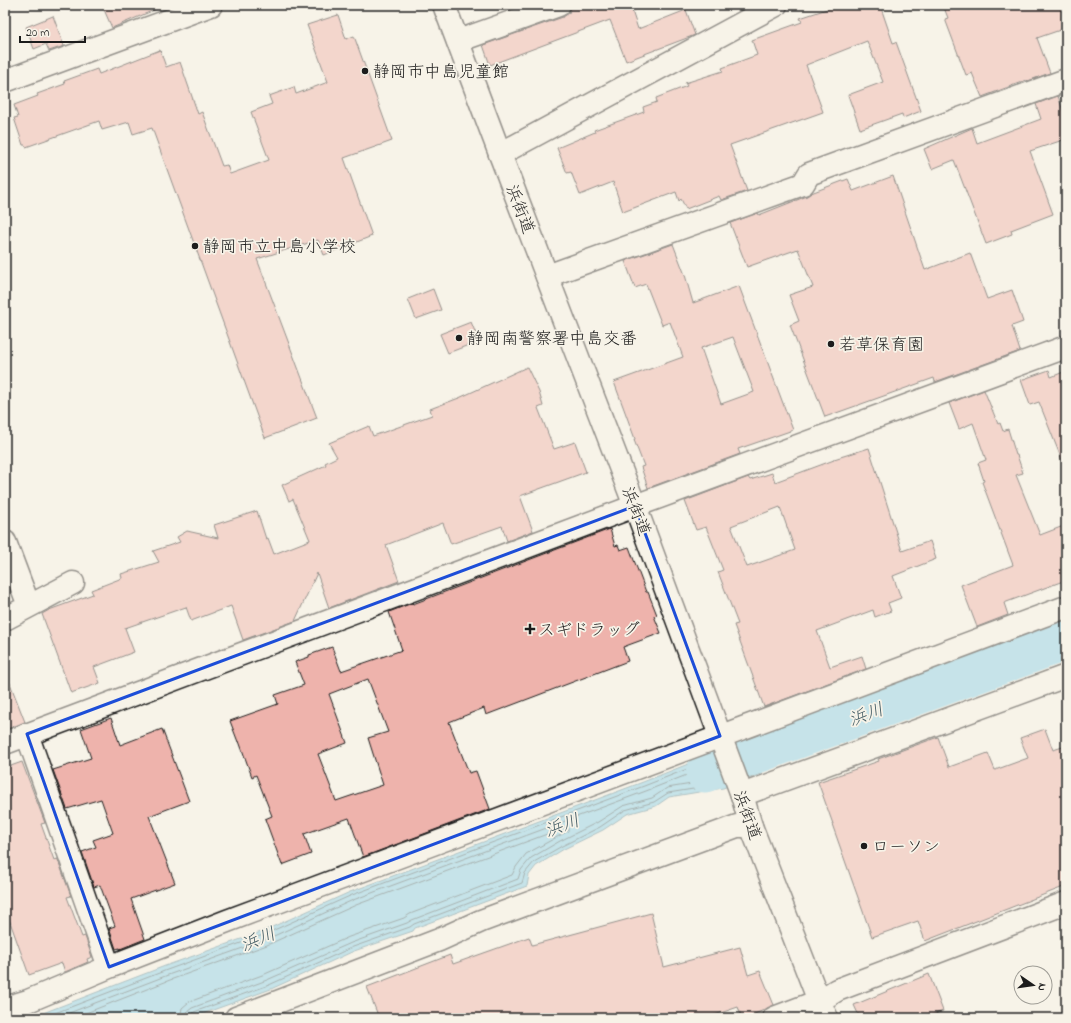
<svg xmlns="http://www.w3.org/2000/svg" width="1071" height="1023" font-family="'Indie Flower','Klee One',sans-serif">
	<rect width="100%" height="100%" fill="#f7f3e8"/>
	<filter id="ink" filterUnits="userSpaceOnUse"><feTurbulence type="fractalNoise" baseFrequency=".025" numOctaves="2"/><feDisplacementMap in="SourceGraphic" scale="8" xChannelSelector="R" yChannelSelector="G"/><feConvolveMatrix kernelMatrix="1 2 1 2 8 2 1 2 1" color-interpolation-filters="sRGB"/></filter>
	<g filter="url(#ink)">
		<path fill="#89d1ea" stroke="#5d8998" d="M 750,742 L 761,774 L 723,788 L 669,797 L 656,806 L 627,814 L 603,830 L 564,849 L 536,866 L 529,875 L 527,886 L 415,928 L 413,931 L 354,951 L 271,989 L 191,1018 L 30,1018 L 165,966 L 261,932 L 350,892 L 643,782 L 698,760 L 709,752 Z"/>
		<g fill="none" stroke-linecap="round" stroke-linejoin="round">
			<path stroke="#48646e" stroke-width="1" d="M 738,749 L 746,747 L 748,748 L 755,770 L 747,775
				M 42,1018 L 167,970 L 263,935 L 352,895 L 644,786 L 700,764 L 711,755 L 714,754
				M 56,1018 L 168,975 L 265,940 L 353,900 L 646,791 L 702,769 L 716,759
				M 73,1018 L 170,980 L 267,945 L 356,905 L 566,827 L 568,828 L 568,831 L 526,854 L 516,867 L 512,875 L 410,914 L 404,918 L 349,937 L 265,974 L 189,1002 L 182,1008 L 180,1018
				M 186,1018 L 187,1012 L 192,1008 L 267,980 L 351,943 L 407,923 L 412,920 L 518,879 L 521,870 L 531,858 L 560,841 L 598,822 L 623,806 L 652,798 L 667,788 L 723,779
				M 191,1018 L 191,1015 L 194,1012 L 269,985 L 353,947 L 410,927 L 414,924 L 522,883 L 525,873 L 534,862 L 562,846 L 600,827 L 625,810 L 654,802 L 668,793 L 725,784"/>
			<path stroke="#89d1ea" stroke-width="39" d="M 705,773 L 1066,641"/>
		</g>
		<path fill="#eeb3ac" stroke="#1c1c1c" fill-rule="evenodd" d="M 102,5 L 166,5 L 112,28 Z
			M 571,5 L 644,5 L 644,7 L 632,11 L 638,29 L 686,10 L 695,35 L 626,61 L 610,20 L 490,65 L 483,45 L 563,17 L 569,13 Z
			M 839,5 L 880,5 L 893,43 L 896,42 L 921,111 L 903,118 L 902,114 L 860,129 L 848,95 L 883,82 L 867,41 L 806,65 L 823,112 L 730,145 L 747,191 L 721,200 L 719,196 L 686,209 L 681,199 L 679,201 L 676,192 L 623,212 L 613,182 L 580,195 L 571,172 L 567,173 L 557,148 L 595,132 L 594,130 L 644,112 L 643,107 L 657,102 L 656,98 L 687,86 L 685,83 L 723,71 L 722,68 L 757,55 L 752,40 L 802,22 L 800,18 Z
			M 943,5 L 1066,5 L 1066,28 L 1037,38 L 1050,73 L 1028,81 L 1027,80 L 982,97 L 972,73 L 966,75 L 945,19 L 948,18 Z
			M 338,15 L 346,39 L 354,36 L 392,141 L 344,158 L 372,236 L 324,255 L 318,240 L 257,259 L 317,418 L 265,438 L 152,128 L 133,134 L 129,122 L 102,130 L 99,121 L 26,147 L 25,145 L 23,145 L 14,118 L 18,117 L 14,105 L 38,96 L 37,94 L 65,84 L 64,81 L 97,69 L 99,74 L 160,50 L 166,67 L 180,62 L 198,114 L 202,112 L 222,166 L 227,165 L 230,174 L 269,160 L 251,112 L 272,104 L 269,96 L 294,87 L 296,94 L 328,82 L 307,25 Z
			M 53,16 L 64,46 L 49,51 L 46,44 L 34,49 L 26,27 Z
			M 1058,96 L 1066,120 L 1066,139 L 1030,151 L 1053,214 L 1011,230 L 1012,234 L 986,244 L 954,160 L 932,169 L 924,149 L 972,128 L 977,143 L 1041,119 L 1036,104 Z
			M 893,176 L 925,270 L 970,253 L 987,299 L 1012,290 L 1023,322 L 1012,326 L 1020,351 L 935,382 L 934,378 L 825,417 L 790,325 L 799,321 L 789,295 L 813,287 L 798,249 L 747,267 L 730,223 L 758,213 L 759,215 L 807,196 L 811,193 L 848,179 L 853,191 Z
			M 673,244 L 685,275 L 693,303 L 739,286 L 793,430 L 738,449 L 740,454 L 648,488 L 641,467 L 644,466 L 634,440 L 635,439 L 614,382 L 683,357 L 670,322 L 662,325 L 646,284 L 635,288 L 625,261 ZM 733,337 L 754,392 L 721,404 L 701,348 Z
			M 433,289 L 441,310 L 416,319 L 408,299 Z
			M 471,322 L 479,341 L 448,353 L 440,334 Z
			M 527,367 L 539,392 L 543,406 L 538,408 L 554,449 L 575,442 L 586,472 L 520,496 L 533,531 L 507,541 L 502,526 L 451,544 L 443,523 L 386,545 L 399,581 L 329,608 L 317,573 L 295,621 L 243,640 L 231,606 L 191,621 L 186,607 L 125,628 L 134,652 L 94,667 L 100,683 L 71,693 L 42,614 L 49,610 L 93,594 L 91,590 L 122,578 L 121,574 L 159,562 L 153,551 L 180,542 L 177,537 L 187,531 L 218,538 L 214,525 L 257,511 L 266,539 L 268,538 L 274,554 L 310,540 L 293,499 L 289,501 L 282,485 L 326,465 L 325,463 L 337,457 L 329,443 L 369,426 L 373,436 L 432,415 L 430,409 L 459,398 Z
			M 1049,370 L 1051,377 L 1066,371 L 1066,468 L 1065,468 L 1039,402 L 1030,405 L 1021,380 Z
			M 984,390 L 998,424 L 1000,423 L 1003,431 L 1008,429 L 1016,455 L 1017,455 L 1023,473 L 1016,475 L 1040,535 L 1066,525 L 1066,580 L 1004,603 L 1008,615 L 977,627 L 961,585 L 1013,565 L 982,482 L 984,481 L 978,463 L 986,460 L 973,423 L 959,429 L 949,403 Z
			M 869,448 L 902,551 L 930,541 L 936,559 L 893,576 L 901,598 L 888,603 L 891,611 L 875,617 L 873,610 L 817,631 L 830,667 L 862,656 L 866,669 L 764,707 L 734,625 L 738,624 L 718,572 L 723,570 L 706,527 L 696,530 L 685,501 L 748,477 L 750,480 L 772,473 L 775,482 L 834,460 L 834,459 ZM 780,507 L 795,550 L 747,567 L 731,526 Z
			M 610,529 L 615,546 L 618,545 L 620,550 L 629,547 L 646,592 L 648,592 L 657,615 L 654,616 L 661,633 L 623,647 L 628,661 L 486,715 L 484,708 L 449,722 L 469,773 L 476,771 L 490,809 L 363,857 L 349,818 L 304,834 L 311,854 L 282,865 L 265,819 L 272,816 L 256,775 L 252,777 L 239,741 L 238,742 L 230,721 L 278,704 L 275,695 L 304,685 L 295,662 L 309,657 L 309,655 L 332,647 L 341,671 L 402,650 L 389,612 L 412,603 L 413,604 ZM 368,679 L 388,732 L 368,738 L 383,785 L 336,801 L 318,754 L 347,743 L 329,694 Z
			M 6,673 L 25,722 L 5,730 L 5,674 Z
			M 111,718 L 120,745 L 162,729 L 189,801 L 149,816 L 175,883 L 131,899 L 145,939 L 120,949 L 120,948 L 116,949 L 109,928 L 115,926 L 100,885 L 94,887 L 82,852 L 96,847 L 93,840 L 113,833 L 101,799 L 67,809 L 53,770 L 91,758 L 81,729 Z
			M 1045,729 L 1053,750 L 1066,746 L 1066,886 L 925,941 L 918,921 L 872,937 L 832,824 L 833,824 L 818,782 L 879,761 L 878,759 L 938,737 L 949,767 L 988,753 L 995,770 L 1028,758 L 1020,738 Z
			M 22,762 L 45,823 L 41,824 L 54,860 L 58,859 L 58,860 L 71,896 L 67,897 L 82,937 L 85,936 L 92,957 L 87,959 L 88,962 L 65,972 L 62,963 L 29,975 L 5,908 L 5,768 Z
			M 651,913 L 664,967 L 740,947 L 748,975 L 760,971 L 774,1005 L 764,1010 L 745,1018 L 742,1018 L 738,1007 L 706,1018 L 379,1018 L 367,987 L 450,955 L 453,964 L 529,937 L 532,945 Z
			M 929,974 L 943,1011 L 925,1018 L 860,1018 L 854,1005 Z"/>
		<g fill="none" stroke-linecap="round" stroke-linejoin="round">
			<g stroke="#1c1c1c" stroke-width="25">
				<path id="minor" d="M 458,41 L 559,5
					M 5,81 L 211,5
					M 500,154 L 776,5
					M 547,276 L 803,184 L 809,174 L 1066,80
					M 5,542 L 29,606
					M 5,619 L 73,583
					M 27,734 L 109,967
					M 5,743 L 635,506 L 1066,347
					M 742,795 L 1066,676
					M 5,1008 L 28,1001 L 109,967 L 227,921 L 1066,607
					M 236,1018 L 439,940 L 481,921 L 737,826 L 751,826
					M 774,1018 L 819,1001 L 837,990 L 1066,903"/>
			</g>
			<g stroke="#1c1c1c" stroke-width="25">
				<path id="tertiary" d="M 444,5 L 500,154 L 635,506 L 742,795 L 751,826 L 819,1001 L 827,1018"/>
			</g>
			<use href="#minor" stroke="#f7f3e8" stroke-width="22"/>
			<use href="#tertiary" stroke="#f7f3e8" stroke-width="22"/>
		</g>
	</g>
	<path d="M0 0H1071V1023H0ZM 635,506 L 720,736 L 109,967 L 27,734 Z" fill="#f7f3e8" fill-opacity=".55" fill-rule="evenodd"/>
	<path fill="none" stroke="#1d4ed8" stroke-width="3" stroke-linejoin="round" d="M 635,506 L 720,736 L 109,967 L 27,734 Z"/>
	<g fill="#1c1c1c" stroke="#f7f3e8" stroke-width="1.5">
		<circle cx="365" cy="71" r="4"/>
		<circle cx="195" cy="246" r="4"/>
		<circle cx="459" cy="338" r="4"/>
		<circle cx="831" cy="344" r="4"/>
		<path d="M528 623h4v4h4v4h-4v4h-4v-4h-4v-4h4z"/>
		<circle cx="864" cy="846" r="4"/>
	</g>
	<g text-anchor="middle" stroke-width="3.5" stroke-linejoin="round" paint-order="stroke">
		<g font-size="17" fill="#1c1c1c" stroke="#f7f3e8" text-anchor="start">
			<text x="373" y="77">静岡市中島児童館</text>
			<text x="203" y="252">静岡市立中島小学校</text>
			<text x="467" y="344">静岡南警察署中島交番</text>
			<text x="839" y="350">若草保育園</text>
			<text x="538" y="635">スギドラッグ</text>
			<text x="872" y="852">ローソン</text>
		</g>
		<g font-size="17" fill="#1c1c1c" stroke="#f7f3e8">
			<text transform="translate(521 209) rotate(69)" y="6">浜街道</text>
			<text transform="translate(637 511) rotate(69)" y="6">浜街道</text>
			<text transform="translate(748 815) rotate(70)" y="6">浜街道</text>
		</g>
		<g font-size="18" font-style="italic" fill="#425b64" stroke="#f7f3e8">
			<text transform="translate(866 714) rotate(-20)" y="6">浜川</text>
			<text transform="translate(562 825) rotate(-20)" y="6">浜川</text>
			<text transform="translate(258 939) rotate(-22)" y="6">浜川</text>
		</g>
	</g>
	<rect width="1071" height="1023" fill="none" stroke="#f7f3e8" stroke-width="20"/>
	<rect x="10" y="10" width="1051" height="1003" fill="none" stroke="#1c1c1c" stroke-width="1.5" filter="url(#ink)"/>
	<g transform="translate(1033 985) rotate(103)"><circle r="19" fill="#f7f3e8" stroke="#9f9d96"/>
	<path d="M0-3L7 15L0 10L-7 15Z" fill="#1c1c1c"/>
	<text y="-6" font-size="11" font-weight="bold" text-anchor="middle" fill="#1c1c1c">N</text>
	</g>
	<path d="M20 36v6h65v-6" fill="none" stroke="#1c1c1c" stroke-width="2"/>
	<text x="26" y="36" font-size="12" fill="#1c1c1c" stroke="#f7f3e8" stroke-width="3" paint-order="stroke">20 m</text>
</svg>
